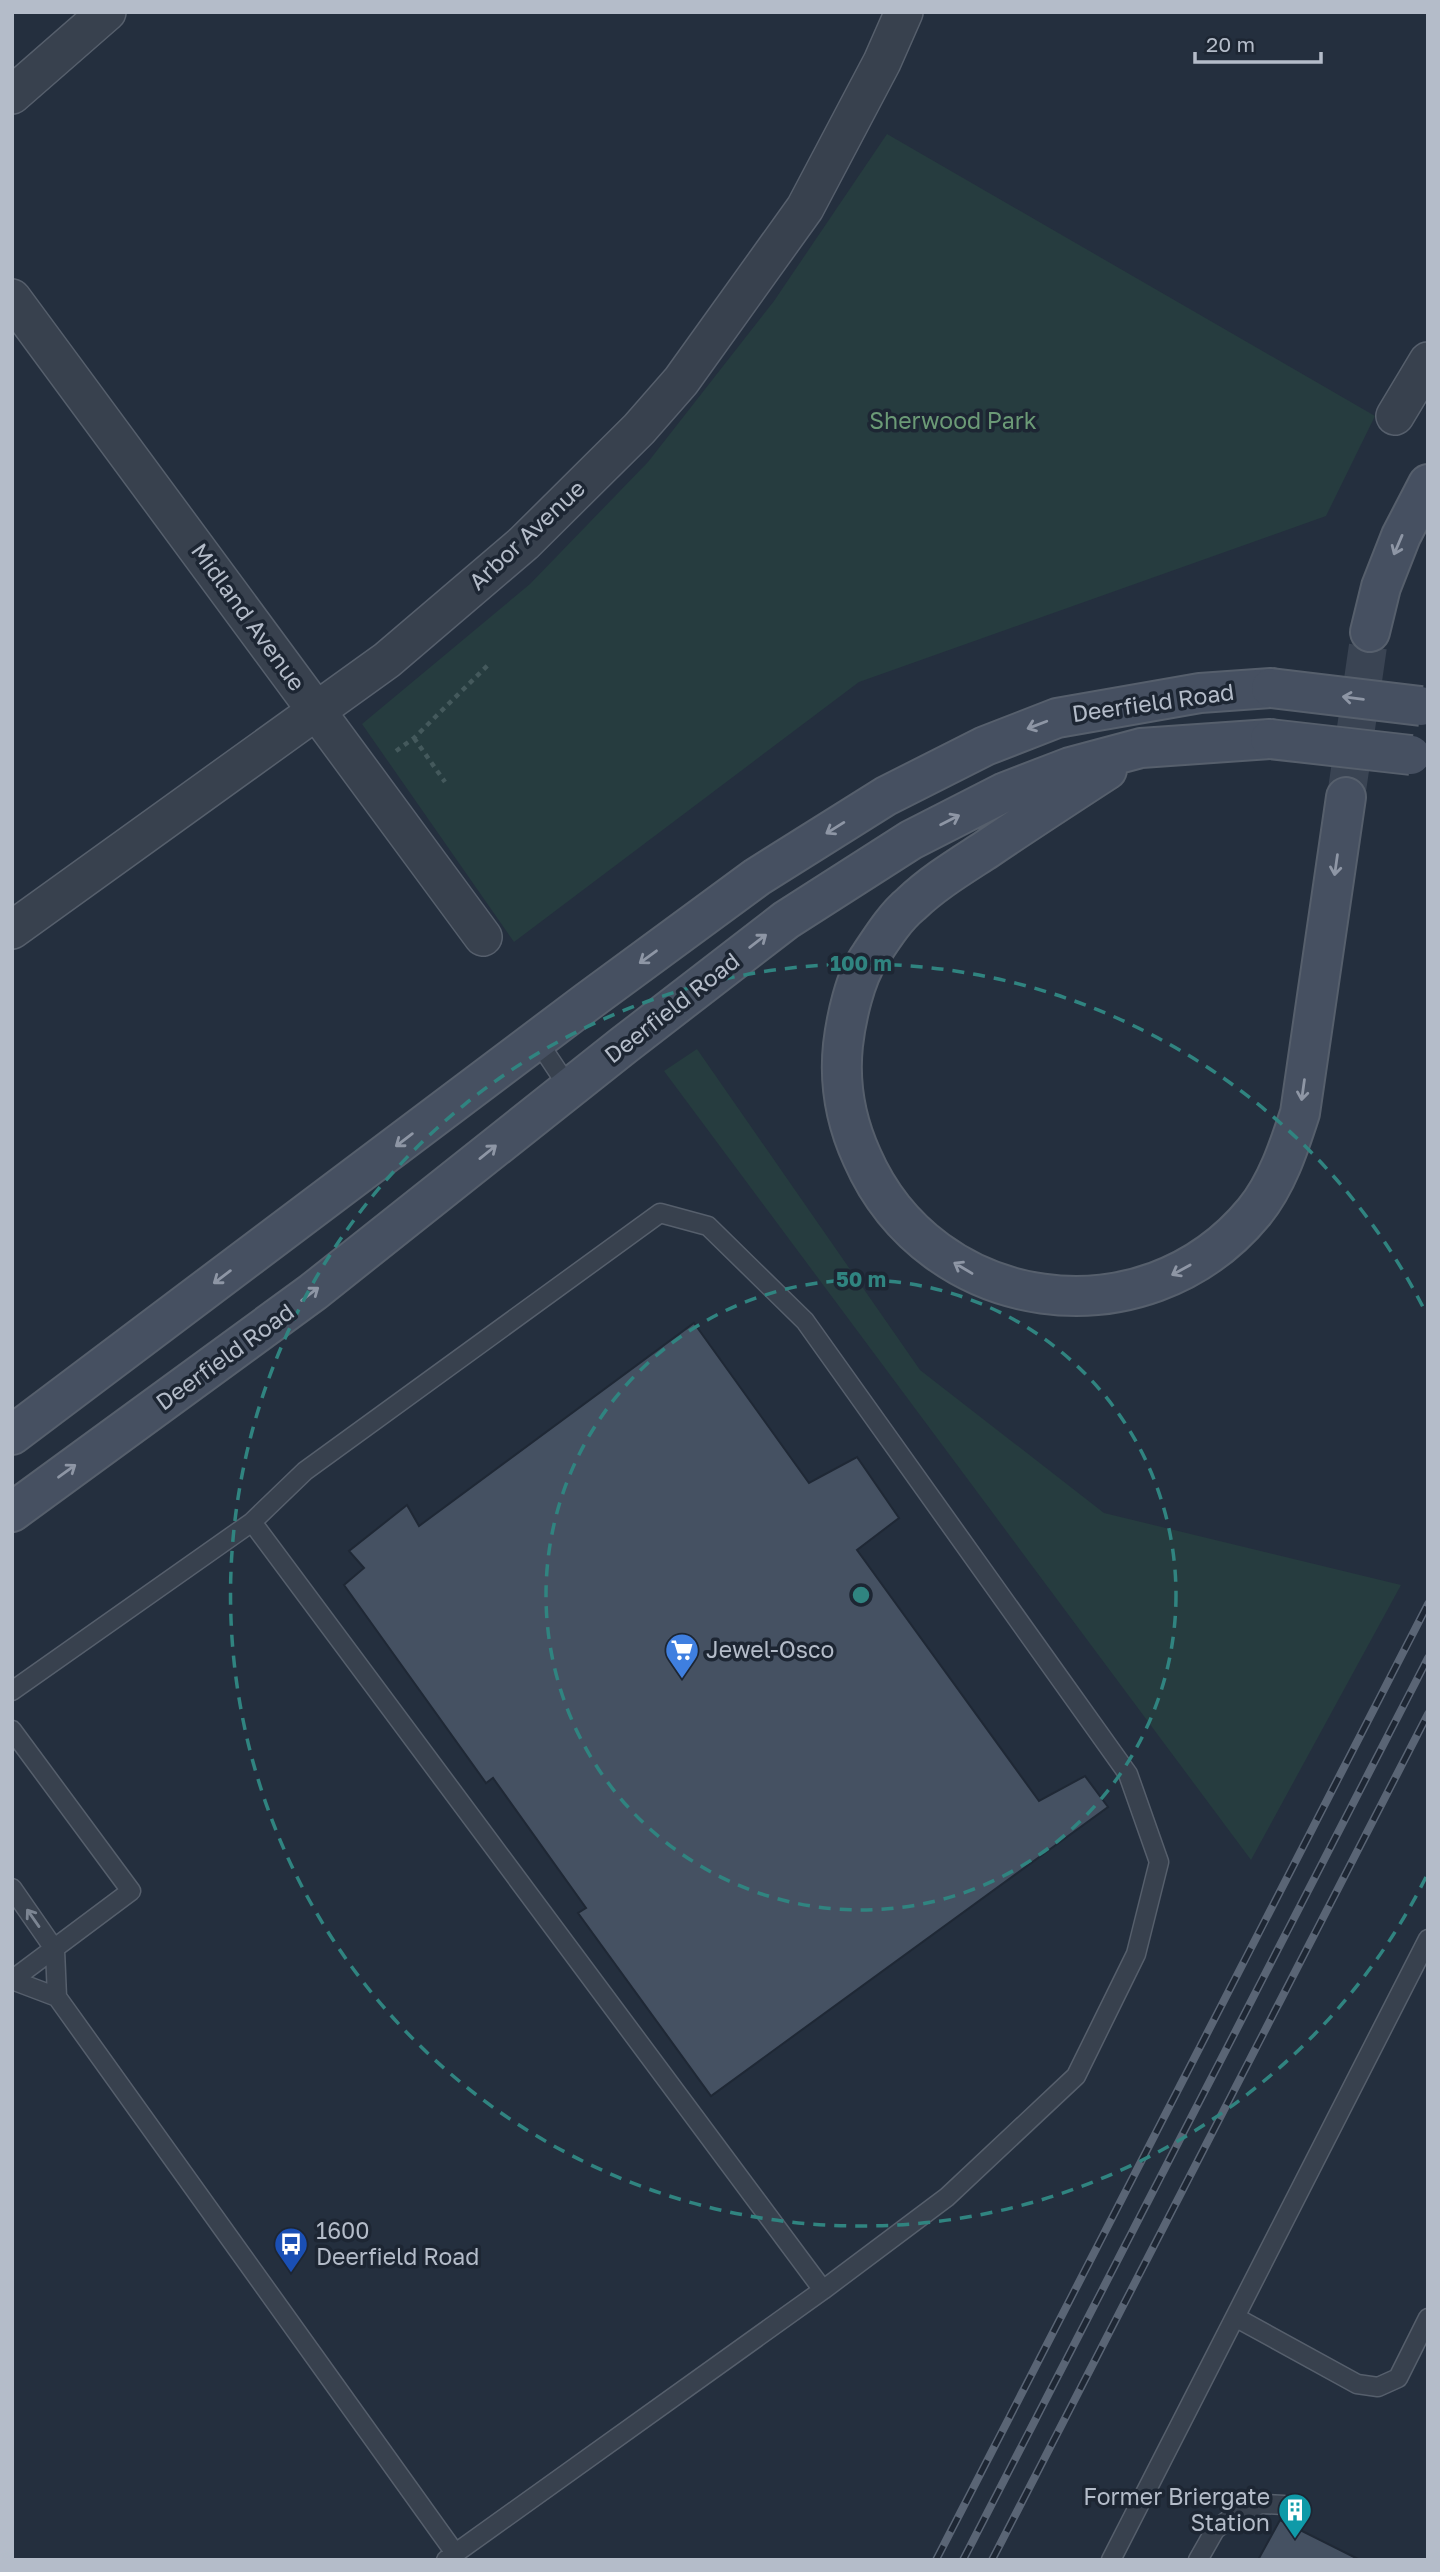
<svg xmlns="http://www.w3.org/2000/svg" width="1440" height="2572" font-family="'Golos Text',sans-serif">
	<rect width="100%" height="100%" fill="#242f3e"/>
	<path fill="#263c3f" d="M 887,134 L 1375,416 L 1326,516 L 859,682 L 514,942 L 362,724 L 530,584 L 648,462 L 774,301 Z
		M 697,1049 L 920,1370 L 1104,1513 L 1401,1585 L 1251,1860 L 664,1071 Z"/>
	<path fill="#455162" stroke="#1f2835" stroke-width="2" d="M 694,1323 L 809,1483 L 857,1457 L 899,1518 L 857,1550 L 1039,1801 L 1085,1776 L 1108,1807 L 711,2096 L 578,1913 L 586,1908 L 493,1778 L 486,1783 L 344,1585 L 364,1568 L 349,1551 L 407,1505 L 419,1526 Z
		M 1280,2520 L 1360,2560 L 1258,2560 Z"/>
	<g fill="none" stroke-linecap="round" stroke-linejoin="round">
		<path stroke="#3a4453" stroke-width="38" stroke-dasharray="38 19" stroke-linecap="butt" d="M 1346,797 L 1370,632"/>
		<g stroke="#565f6c" stroke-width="21">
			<path id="lane" d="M 537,1040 L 569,1088
				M 252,1522 L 305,1471 L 660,1213 L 708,1226 L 805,1321 L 1128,1774 L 1159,1862 L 1136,1954 L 1076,2076 L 947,2197 L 823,2290
				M 12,1691 L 252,1522 L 823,2290 L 446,2560
				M 12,1730 L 131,1891 L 12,1980
				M 12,1888 L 55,1950 L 57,1997
				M 12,1980 L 57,1997 L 455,2553
				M 1235,2317 L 1357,2384 L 1378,2387 L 1398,2378 L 1428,2318
				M 1111,2560 L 1428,1939
				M 1198,2560 L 1215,2530 L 1240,2511 L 1262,2504 L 1284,2505"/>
		</g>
		<g stroke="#565f6c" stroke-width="40">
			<path id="street" d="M 12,95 L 107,12
				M 12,298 L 483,937
				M 1395,416 L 1428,361
				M 12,930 L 387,660 L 524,543 L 639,429 L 681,381 L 805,208 L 882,62 L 904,12"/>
		</g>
		<g stroke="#565f6c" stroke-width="42">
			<path id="secondary" d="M 1370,632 L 1381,587 L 1401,536 L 1428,484
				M 1107,770 C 1067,796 1027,822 987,849 C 961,866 934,882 911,904 C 895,917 882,938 870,956 C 855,977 846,1019 843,1045 C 839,1083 846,1122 862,1157 C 931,1315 1144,1345 1254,1212 C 1277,1184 1289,1147 1300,1113 L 1346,797
				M 12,1435 L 587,1002 L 757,877 L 886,796 L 985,746 L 1057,718 L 1200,693 L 1271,688
				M 12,1512 L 313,1292 L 624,1045 L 786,920 L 911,840 L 1005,792 L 1070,767 L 1141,748 L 1270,739"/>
		</g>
		<path stroke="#44595c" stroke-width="4.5" stroke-dasharray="5 5" stroke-linecap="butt" d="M 414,738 L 445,782
			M 396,751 L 414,738 L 489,664"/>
		<use href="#lane" stroke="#38414e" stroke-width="18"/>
		<use href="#street" stroke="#38414e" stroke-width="37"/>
		<use href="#secondary" stroke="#465061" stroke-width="38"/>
		<g stroke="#5a6575" stroke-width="8">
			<path id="rail" d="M 936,2560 L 1428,1604
				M 963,2560 L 1428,1658
				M 992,2560 L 1428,1714"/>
		</g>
		<use href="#rail" stroke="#1d2633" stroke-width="5" stroke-dasharray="16" stroke-linecap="butt"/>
		<g stroke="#565f6c" stroke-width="42" stroke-linecap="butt">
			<path id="secondary-bridge" d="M 1271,688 L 1421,706
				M 1270,739 L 1411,755"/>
		</g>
		<use href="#secondary-bridge" stroke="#465061" stroke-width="38"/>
	</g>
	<defs><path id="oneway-shaft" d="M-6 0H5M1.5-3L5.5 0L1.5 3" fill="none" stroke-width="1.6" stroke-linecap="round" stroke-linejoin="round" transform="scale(1.75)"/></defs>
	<g stroke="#8e96a5">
		<use href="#oneway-shaft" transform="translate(1398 545) rotate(113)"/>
		<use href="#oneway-shaft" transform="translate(1353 698) rotate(-173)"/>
		<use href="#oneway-shaft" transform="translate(1037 725) rotate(159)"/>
		<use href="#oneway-shaft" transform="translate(950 820) rotate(-27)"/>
		<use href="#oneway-shaft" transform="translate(835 828) rotate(148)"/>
		<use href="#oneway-shaft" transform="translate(1336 865) rotate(98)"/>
		<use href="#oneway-shaft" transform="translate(758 941) rotate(-38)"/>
		<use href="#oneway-shaft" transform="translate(648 957) rotate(144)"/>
		<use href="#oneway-shaft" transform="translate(1303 1090) rotate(98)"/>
		<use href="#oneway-shaft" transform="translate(404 1140) rotate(143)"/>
		<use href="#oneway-shaft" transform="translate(488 1152) rotate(-39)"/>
		<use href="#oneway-shaft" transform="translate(963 1268) rotate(-149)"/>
		<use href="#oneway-shaft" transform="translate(1181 1270) rotate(151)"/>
		<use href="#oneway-shaft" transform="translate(222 1277) rotate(143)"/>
		<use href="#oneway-shaft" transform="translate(310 1294) rotate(-37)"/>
		<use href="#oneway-shaft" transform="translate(67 1471) rotate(-36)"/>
	</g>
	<use stroke="#7c8592" href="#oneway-shaft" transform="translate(33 1918) rotate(-125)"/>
	<g fill="none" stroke="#308480" stroke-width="3.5" stroke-dasharray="12 9">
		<circle cx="861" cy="1595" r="315"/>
		<path d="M1426 1877A631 631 0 1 1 1426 1313"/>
	</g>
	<defs>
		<g id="supermarket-pin" transform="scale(1.75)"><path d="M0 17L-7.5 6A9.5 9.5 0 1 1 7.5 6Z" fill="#3f7fe0" stroke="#1d2633"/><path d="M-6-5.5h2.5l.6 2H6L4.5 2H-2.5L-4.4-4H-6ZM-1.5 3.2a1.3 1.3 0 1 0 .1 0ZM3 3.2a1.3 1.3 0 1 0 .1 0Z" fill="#fff"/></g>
		<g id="bus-pin" transform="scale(1.75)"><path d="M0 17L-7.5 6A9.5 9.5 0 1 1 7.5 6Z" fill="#1a4fb4" stroke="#1d2633"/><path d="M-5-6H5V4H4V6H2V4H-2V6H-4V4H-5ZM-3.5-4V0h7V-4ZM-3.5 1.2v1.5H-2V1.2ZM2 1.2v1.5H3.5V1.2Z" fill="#fff"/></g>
		<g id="building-pin" transform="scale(1.75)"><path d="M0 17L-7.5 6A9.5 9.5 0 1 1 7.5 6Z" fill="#0f9aa8" stroke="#1d2633"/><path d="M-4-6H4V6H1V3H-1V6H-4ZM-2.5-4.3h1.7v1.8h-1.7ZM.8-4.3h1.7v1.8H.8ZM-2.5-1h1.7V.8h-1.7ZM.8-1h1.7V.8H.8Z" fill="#fff"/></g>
	</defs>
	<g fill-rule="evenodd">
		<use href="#supermarket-pin" x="682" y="1650"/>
		<use href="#bus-pin" x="291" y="2244"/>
		<use href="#building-pin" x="1295" y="2510"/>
	</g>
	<g text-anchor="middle" stroke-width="7" stroke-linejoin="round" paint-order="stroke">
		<g font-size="23" fill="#6b9a76" stroke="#1d2633">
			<text x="953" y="429">Sherwood Park</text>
		</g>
		<g font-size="23" fill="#b4bcc9" stroke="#1d2633">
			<text transform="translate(527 535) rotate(-43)" y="8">Arbor Avenue</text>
			<text transform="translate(248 617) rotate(54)" y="8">Midland Avenue</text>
			<text transform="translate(1153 703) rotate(-8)" y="8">Deerfield Road</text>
			<text transform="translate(672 1008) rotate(-38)" y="8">Deerfield Road</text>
			<text transform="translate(225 1357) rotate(-36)" y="8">Deerfield Road</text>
		</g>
		<g font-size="23" fill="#b4bcc9" stroke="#1d2633" text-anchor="start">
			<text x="706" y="1658">Jewel-Osco</text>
			<text x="316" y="2239">1600<tspan x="316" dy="26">Deerfield Road</tspan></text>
			<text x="1270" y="2505" text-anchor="end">Former Briergate<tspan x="1270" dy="26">Station</tspan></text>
		</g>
	</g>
	<circle cx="861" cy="1595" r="10" fill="#308480" stroke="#1d2633" stroke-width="3.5"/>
	<g font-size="21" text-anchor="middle" font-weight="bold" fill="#308480" stroke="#1d2633" stroke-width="7" stroke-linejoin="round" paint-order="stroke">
		<text x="861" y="971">100 m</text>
		<text x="861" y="1287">50 m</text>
	</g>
	<rect width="1440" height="2572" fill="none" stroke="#b4bcc9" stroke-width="28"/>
	<path d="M1195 52v10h126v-10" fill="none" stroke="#b4bcc9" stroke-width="3.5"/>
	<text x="1206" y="52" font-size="21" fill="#b4bcc9" stroke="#1d2633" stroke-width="5" paint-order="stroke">20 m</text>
</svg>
